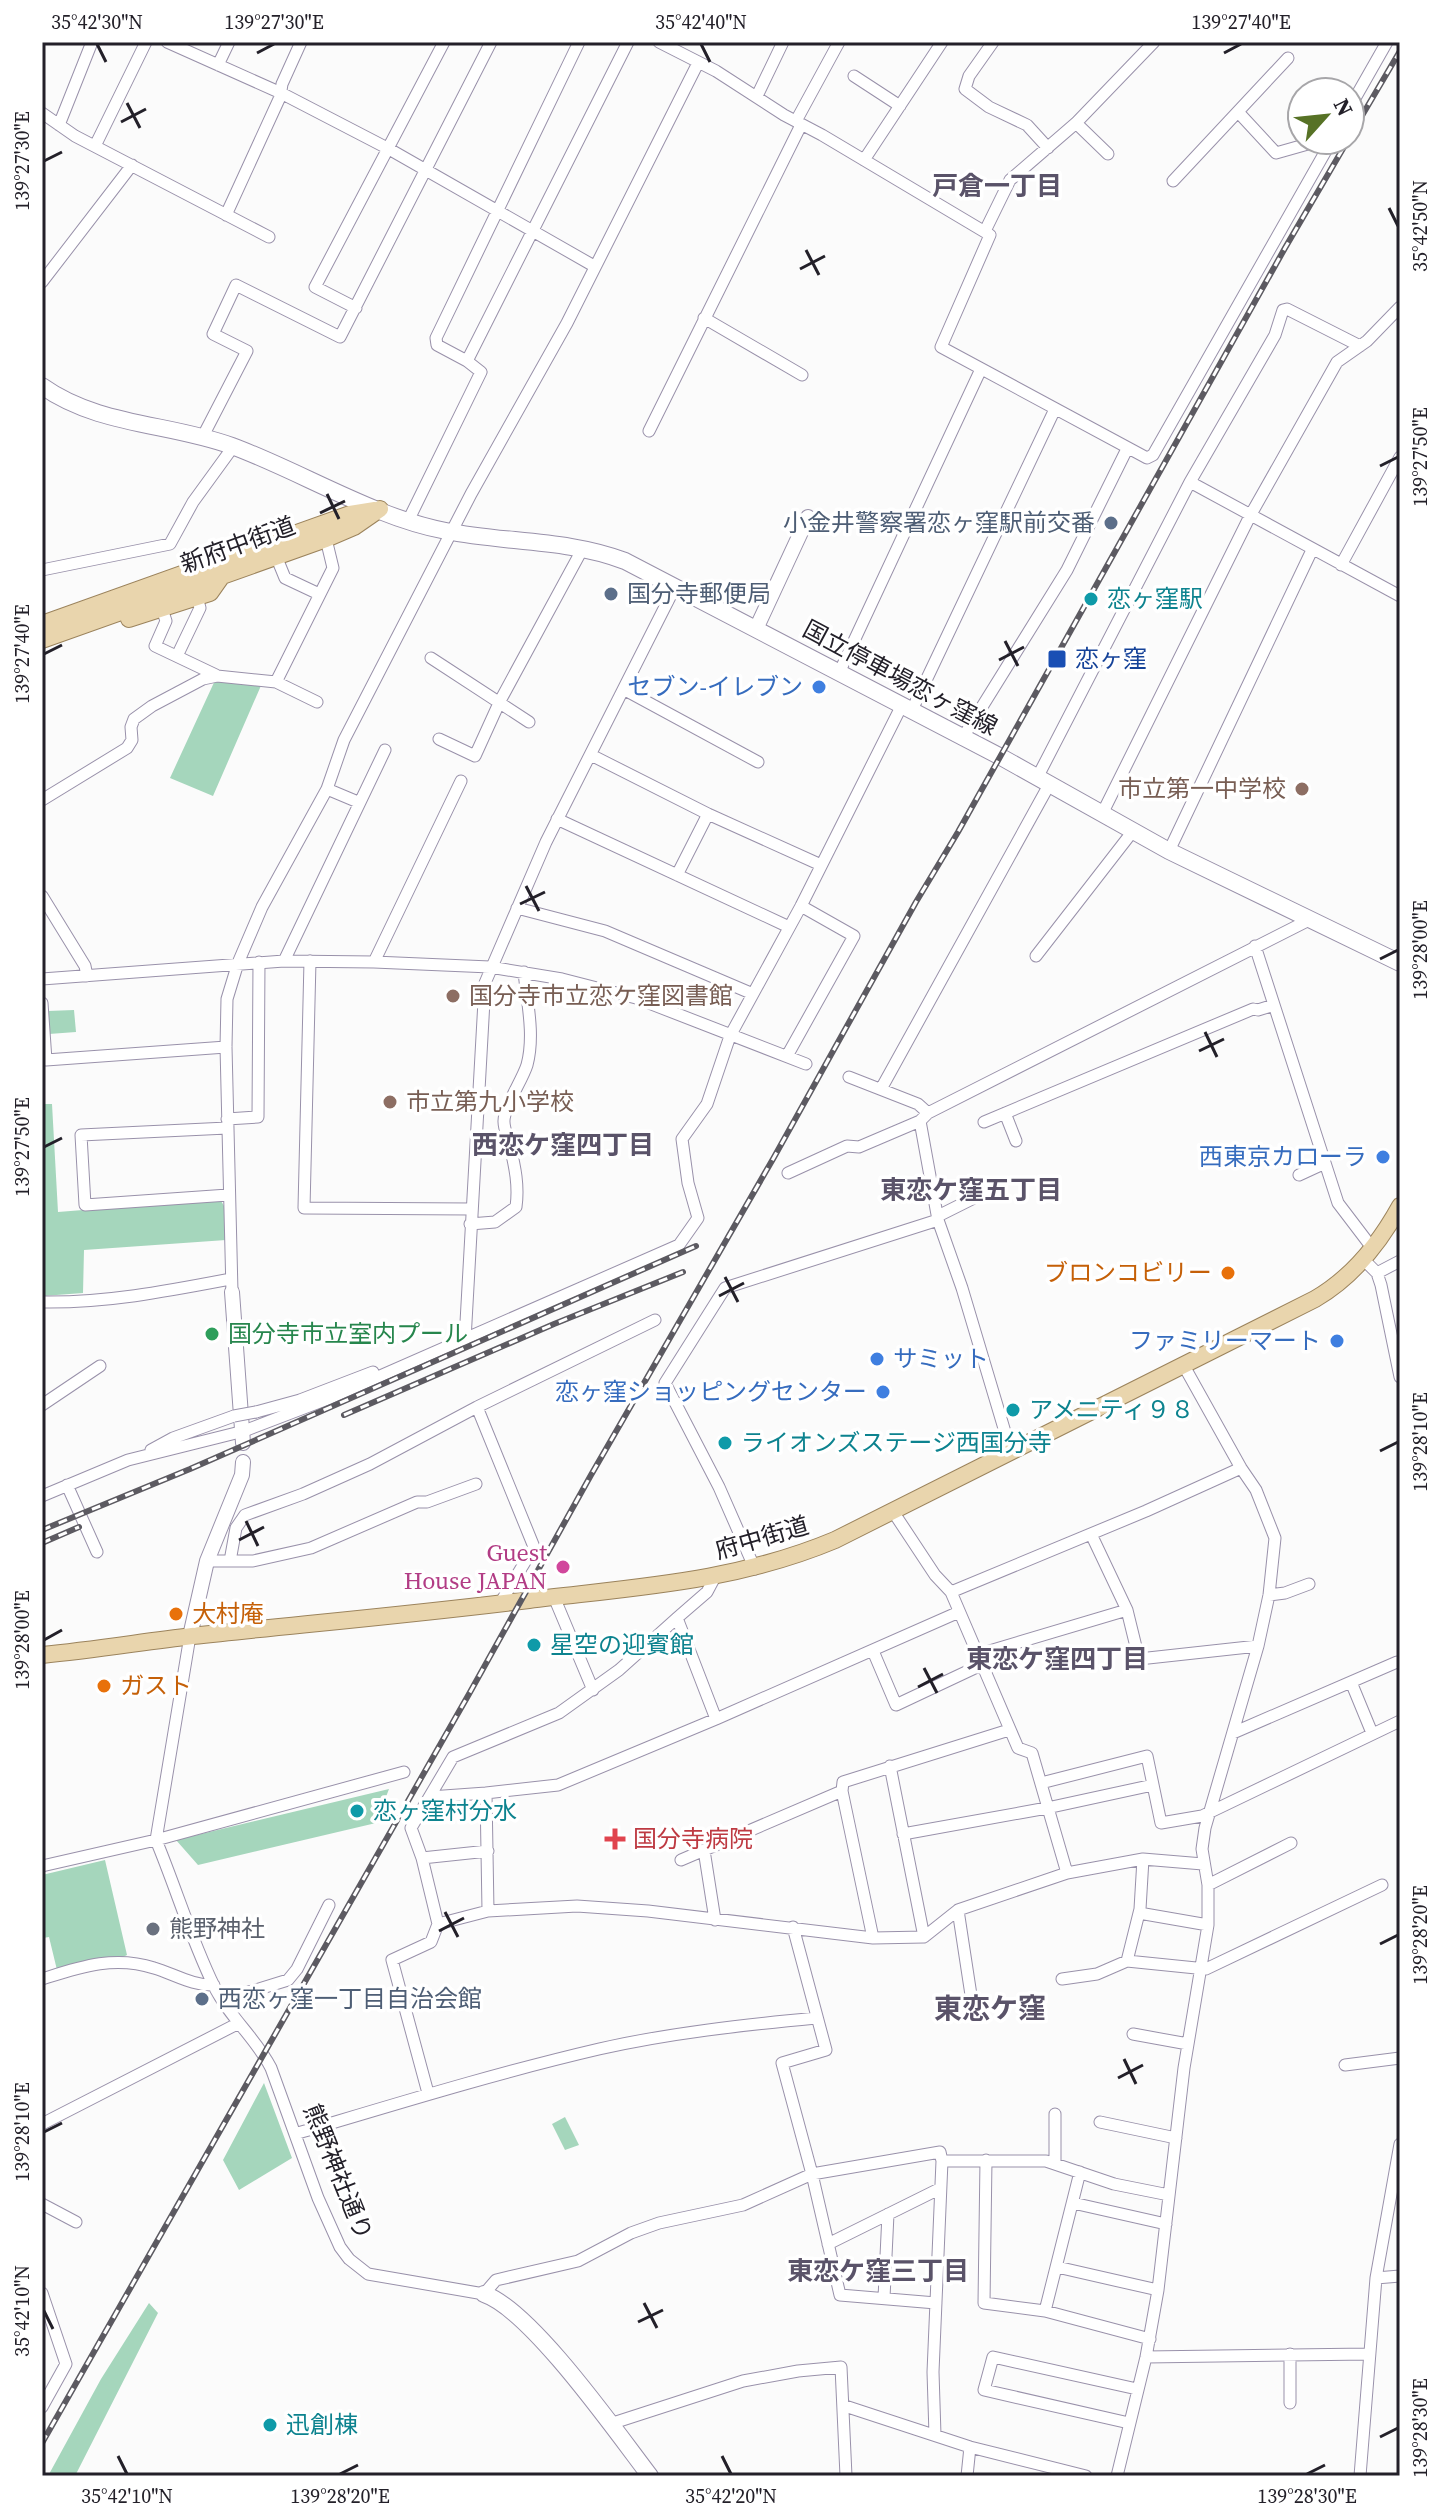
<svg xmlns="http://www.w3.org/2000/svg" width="1442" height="2518" font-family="'Source Serif 4','Noto Sans JP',serif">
	<rect width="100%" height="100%" fill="#fbfbfb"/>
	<path fill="#a5d6bc" d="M 217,676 L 263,681 L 213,796 L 170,778 Z
		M 74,1010 L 76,1032 L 49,1034 L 48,1011 Z
		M 42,1086 L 43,1104 L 52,1104 L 58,1212 L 220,1199 L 224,1206 L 226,1240 L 84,1250 L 83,1293 L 43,1296 Z
		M 389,1789 L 376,1823 L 198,1865 L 176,1840 Z
		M 105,1860 L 127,1955 L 119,1959 L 90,1960 L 57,1970 L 49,1937 L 43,1938 L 42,1935 L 42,1875 Z
		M 264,2083 L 292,2158 L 239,2190 L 223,2160 Z
		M 565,2117 L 579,2145 L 565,2150 L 552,2124 Z
		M 149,2303 L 158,2313 L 75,2476 L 48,2476 L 101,2379 Z"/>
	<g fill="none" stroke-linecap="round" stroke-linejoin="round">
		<g stroke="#9991aa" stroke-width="13">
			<path id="minor" d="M 167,42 L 281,93 L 389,149 L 594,266
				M 659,42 L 716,71 L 784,115 L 822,135 L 990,235 L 941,347 L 1147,458 L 1153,455 L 1332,140
				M 993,42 L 969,76 L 965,89 L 989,107 L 1027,125 L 1048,148
				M 218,65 L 229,42
				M 854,76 L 900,106
				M 757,96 L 783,42
				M 1350,107 L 1387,42
				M 42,113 L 75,136 L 269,237
				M 1239,113 L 1276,153 L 1322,140
				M 796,121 L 839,42
				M 1076,123 L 1108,154
				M 59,125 L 92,42
				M 95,146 L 146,42
				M 864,160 L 942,42
				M 1173,181 L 1288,58
				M 226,215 L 280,97 L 282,84 L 301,42
				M 985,231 L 1010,180 L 1076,123 L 1154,42
				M 42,282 L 132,165
				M 356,308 L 315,287 L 444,42
				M 704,318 L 802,375
				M 467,361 L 628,42
				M 649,431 L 801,125
				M 202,438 L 247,351 L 213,334 L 236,285 L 340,337 L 491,42
				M 1190,482 L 1400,596
				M 408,521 L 481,372 L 467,361 L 437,345 L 436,338 L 579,42
				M 276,556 L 285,578 L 319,594
				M 1341,565 L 1400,457
				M 42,570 L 170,544 L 193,502 L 233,447
				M 162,609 L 166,621 L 155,646 L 216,675
				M 177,656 L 200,608 L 197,597
				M 431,658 L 529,722
				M 839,673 L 981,369
				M 276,682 L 333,568 L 326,539
				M 625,690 L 758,762
				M 911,712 L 1055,409
				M 439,739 L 475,756 L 500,701 L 583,548
				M 962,739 L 1067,570 L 1127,449
				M 591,755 L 708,814 L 821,865
				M 1037,778 L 1190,482 L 1275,335 L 1283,310 L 1287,309 L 1360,346
				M 327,789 L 358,802
				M 42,800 L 127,748 L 132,740 L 131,727 L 134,719 L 152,706 L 203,679 L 217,676 L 276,682 L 317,702
				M 1102,814 L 1250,516 L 1337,362 L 1367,341 L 1400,307
				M 557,819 L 789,927
				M 1169,851 L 1312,550
				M 677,875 L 708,814
				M 42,896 L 85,966 L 87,976
				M 517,908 L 605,931 L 753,994
				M 1255,946 L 1338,1203 L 1373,1249
				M 1036,956 L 1133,831
				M 284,961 L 385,750
				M 310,961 L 304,1208 L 471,1209
				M 374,962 L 461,781
				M 42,979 L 284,961 L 374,962 L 490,967 L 562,979 L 636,998 L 806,1064
				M 42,1003 L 46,1060 L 226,1047
				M 787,1056 L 854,936 L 801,906
				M 849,1077 L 918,1104 L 928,1113
				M 881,1089 L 1049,785
				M 1005,1113 L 1016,1141
				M 227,1119 L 258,1117 L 259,962
				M 920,1121 L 938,1220 L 962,1288 L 1011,1452
				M 984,1122 L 1253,1009 L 1258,1010 L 1274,1005
				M 227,1128 L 81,1135 L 85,1205 L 228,1195
				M 788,1173 L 847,1146 L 859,1147 L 920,1121 L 928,1113 L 1311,919
				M 1299,1175 L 1325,1163
				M 938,1216 L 994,1188
				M 470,1224 L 495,1222 L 516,1207 C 519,1186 515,1167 510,1146 C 508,1138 504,1129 504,1122 C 503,1108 522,1081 527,1065 C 535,1035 527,1002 524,972
				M 1364,1260 L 1377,1273 L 1381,1285 L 1400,1377
				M 1377,1273 L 1400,1261
				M 232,1292 L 226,1047 L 227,999 L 238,963 L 262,907 L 327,789 L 344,740 L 471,494 L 567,323 L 698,63
				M 42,1302 C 107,1303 168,1291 231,1279
				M 465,1340 L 485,983 L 546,842 L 675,587
				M 42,1405 L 100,1366
				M 477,1407 L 534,1547 L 499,1605
				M 256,1412 L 300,1400 L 373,1372
				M 151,1450 L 173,1438 L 234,1416
				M 67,1485 L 97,1552
				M 42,1496 L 128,1460 L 244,1431 L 330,1398 L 679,1245 L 698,1218 L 688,1183 L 682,1139 L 707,1104 L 730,1036 L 801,906 L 901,707
				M 892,1510 L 935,1575 L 951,1592 L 1018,1748 L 1032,1753 L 1067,1873
				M 1091,1534 L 1127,1610 L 1139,1659 L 1258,1646
				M 207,1561 L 253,1561 L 311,1548 L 417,1502 L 427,1502 L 476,1484
				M 230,1561 L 236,1528 L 245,1515 L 303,1494 L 370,1464 L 477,1407 L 655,1320
				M 755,1569 L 719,1487 L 665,1383 L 725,1288 L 938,1220
				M 951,1592 L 1146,1511 L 1241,1468
				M 1269,1595 L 1285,1593 L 1309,1584
				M 554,1597 L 593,1690
				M 873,1651 L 896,1705 L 981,1665
				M 976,1655 L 1127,1610
				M 1351,1682 L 1372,1733
				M 716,1719 L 959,1612
				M 1233,1733 L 1397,1662
				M 890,1766 L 924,1937
				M 1041,1783 L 1147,1756 L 1161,1823 L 1202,1816 L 1400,1721
				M 430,1797 L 486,1793
				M 903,1834 L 1047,1808 L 1153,1785
				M 156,1840 C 176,1888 191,1939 214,1986 C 229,2017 256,2038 271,2068 L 318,2198 L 340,2247 L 349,2259 L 368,2274 L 484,2294 L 496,2280 L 578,2261 L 631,2233 L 659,2223 L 743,2205 L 812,2174 L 940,2152 L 942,2161 L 933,2372 L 935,2435
				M 156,1840 L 190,1636
				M 704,1850 L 715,1920
				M 422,1858 L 488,1851
				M 681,1860 L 842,1791
				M 42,1866 L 156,1840 L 404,1772
				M 1208,1885 L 1291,1843
				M 958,1910 L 971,1995
				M 488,1911 L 486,1793 L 558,1785 L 716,1719 L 677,1618
				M 1139,1913 L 1208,1925
				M 438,1924 L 488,1911 L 577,1906 L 648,1911 L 873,1938 L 924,1937 L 958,1910 L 1067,1873 L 1143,1859 L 1203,1864
				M 793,1927 L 826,2050 L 782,2063 L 812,2174 L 840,2295 L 936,2303
				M 873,1938 L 842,1791 L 843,1782 L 1009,1730
				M 1127,1961 L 1206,1969 L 1382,1885
				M 42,1979 C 80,1967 114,1955 154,1968 C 174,1974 193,1986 214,1985
				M 1062,1979 L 1097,1974 L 1127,1961 L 1140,1909 L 1143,1859
				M 223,2000 L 288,1980 L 297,1969 L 329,1905
				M 1133,2034 L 1188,2044
				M 1345,2065 L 1400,2058
				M 428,2093 L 392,1960 L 431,1942 L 438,1924 L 422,1858 L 411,1828 L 453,1757 L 559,1713 L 619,1670 L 677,1618 L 707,1592 L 715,1577
				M 1055,2114 L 1055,2163
				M 1100,2122 L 1176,2138
				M 42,2124 L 237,2024
				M 295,2134 C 396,2104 496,2073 599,2049 C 670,2033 743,2025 816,2018
				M 986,2160 L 984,2303 L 1045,2311 L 1150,2339
				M 942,2161 L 1046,2161 L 1114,2184 L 1169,2195
				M 1073,2203 L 1166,2224
				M 42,2204 L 76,2222
				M 828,2244 L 939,2189
				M 1057,2267 L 1158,2290
				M 1376,2278 L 1400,2276
				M 42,2293 L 66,2364 L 42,2407
				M 884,2298 L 888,2214
				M 1045,2311 L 1080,2172
				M 1146,2357 L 1369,2354
				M 1290,2403 L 1290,2354
				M 845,2406 L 970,2447 L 1086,2476
				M 1129,2423 L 984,2390 L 993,2357 L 1137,2389
				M 610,2424 L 743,2381 L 798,2371 L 841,2367 L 846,2476
				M 967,2476 L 970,2447
				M 1117,2476 L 1146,2357 L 1158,2290 L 1184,2068 L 1208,1925 L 1208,1885 L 1202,1849 L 1205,1828 L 1258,1646 L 1269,1595 L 1275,1538 L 1256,1490 L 1241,1468 L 1184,1366
				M 1360,2476 L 1376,2278 L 1400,2144"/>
		</g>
		<g stroke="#9991aa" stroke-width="16">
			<path id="tertiary" d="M 756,629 L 808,517
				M 232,1292 L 243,1443
				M 190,1636 L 207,1561 L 242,1475 L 243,1462"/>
		</g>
		<g stroke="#9991aa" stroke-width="18">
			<path id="secondary" d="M 42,386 C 98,426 169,423 232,446 C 300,471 375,518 446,531 C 505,543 568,539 625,561 L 1001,757 L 1169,851 L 1400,963
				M 484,2294 C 531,2310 617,2433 650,2476"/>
		</g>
		<g stroke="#9b835c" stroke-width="18">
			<path id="primary" d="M 129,619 L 210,593 L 222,576
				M 42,624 L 350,514 L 375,510
				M 42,640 L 326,539 L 354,527 L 380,509
				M 42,1655 C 92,1650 142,1642 192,1636 C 304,1624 417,1614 529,1600 C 636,1587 735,1582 835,1540 L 1315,1299 C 1353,1277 1379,1244 1400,1206"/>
		</g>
		<use href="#minor" stroke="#fff" stroke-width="11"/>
		<use href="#tertiary" stroke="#fff" stroke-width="14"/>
		<use href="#secondary" stroke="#fff" stroke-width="16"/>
		<use href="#primary" stroke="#e9d5ad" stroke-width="16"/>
		<g stroke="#5c5a61" stroke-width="6">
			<path id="rail" d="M 1350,136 L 1400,51
				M 344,1415 L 554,1324 L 683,1272
				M 42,1530 L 190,1469 L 696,1246
				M 42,1543 L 79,1527
				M 42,2443 L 469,1694 L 591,1475 L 773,1159 L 916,902 L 958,832 L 1285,248 L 1348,140"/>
		</g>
		<use href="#rail" stroke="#fff" stroke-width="3" stroke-dasharray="9" stroke-linecap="butt"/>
		<g stroke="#9991aa" stroke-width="13" stroke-linecap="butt">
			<path id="minor-bridge" d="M 234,1416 L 256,1412"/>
		</g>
		<use href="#minor-bridge" stroke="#fff" stroke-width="11"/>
	</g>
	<path fill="none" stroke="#232029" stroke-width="3" d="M 97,44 L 106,62M 701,44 L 710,62M 257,53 L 274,44M 1224,53 L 1241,44M 127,103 L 140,128M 121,122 L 146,109M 44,161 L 62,152M 1389,208 L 1398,226M 806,250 L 819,275M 800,269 L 825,256M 1380,466 L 1398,457M 327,494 L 339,519M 320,513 L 345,501M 1005,641 L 1018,666M 44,654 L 62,645M 999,660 L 1024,647M 526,886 L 539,911M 520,904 L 545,892M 1380,959 L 1398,950M 1205,1032 L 1217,1057M 1199,1051 L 1224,1039M 44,1147 L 62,1138M 725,1277 L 738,1302M 719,1296 L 744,1283M 1380,1451 L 1398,1442M 246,1521 L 258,1546M 239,1540 L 264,1527M 44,1640 L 62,1630M 924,1668 L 937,1693M 918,1687 L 943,1674M 445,1912 L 458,1937M 439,1931 L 464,1918M 1380,1944 L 1398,1935M 1124,2059 L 1136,2084M 1118,2078 L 1143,2065M 44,2132 L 62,2123M 644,2303 L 657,2328M 44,2311 L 53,2329M 638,2322 L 663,2310M 1380,2437 L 1398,2428M 118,2456 L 127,2474M 722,2456 L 731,2474M 340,2474 L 358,2465M 1307,2474 L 1325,2465"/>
	<g fill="#5c6f8a" stroke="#fff" stroke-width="3">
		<circle cx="1111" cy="523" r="8"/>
		<circle cx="611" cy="594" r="8"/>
		<circle cx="202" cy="1999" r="8"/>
	</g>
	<g fill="#0f9aa8" stroke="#fff" stroke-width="3">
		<circle cx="1091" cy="599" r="8"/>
		<circle cx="1013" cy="1410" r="8"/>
		<circle cx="725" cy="1443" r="8"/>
		<circle cx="534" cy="1645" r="8"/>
		<circle cx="357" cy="1811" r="8"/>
		<circle cx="270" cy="2425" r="8"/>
	</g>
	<rect fill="#1a4fb4" stroke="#fff" stroke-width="3" x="1047" y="649" width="20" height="20" rx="4"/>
	<g fill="#3f7fe0" stroke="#fff" stroke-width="3">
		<circle cx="819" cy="687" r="8"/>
		<circle cx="1383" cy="1157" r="8"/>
		<circle cx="1337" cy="1341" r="8"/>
		<circle cx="877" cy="1359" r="8"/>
		<circle cx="883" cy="1392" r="8"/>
	</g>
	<g fill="#8d6e63" stroke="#fff" stroke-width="3">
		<circle cx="1302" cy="789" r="8"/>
		<circle cx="453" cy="996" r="8"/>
		<circle cx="390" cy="1102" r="8"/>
	</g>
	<g fill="#e8710a" stroke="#fff" stroke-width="3">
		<circle cx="1228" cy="1273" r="8"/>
		<circle cx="176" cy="1614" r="8"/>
		<circle cx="104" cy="1686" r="8"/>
	</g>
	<circle fill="#2e9e5b" stroke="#fff" stroke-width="3" cx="212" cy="1334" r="8"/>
	<circle fill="#d1479c" stroke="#fff" stroke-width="3" cx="563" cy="1567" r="8"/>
	<path fill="#e0444e" stroke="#fff" stroke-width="3" d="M611 1827h8v8h8v8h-8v8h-8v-8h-8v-8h8z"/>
	<circle fill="#6b7280" stroke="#fff" stroke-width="3" cx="153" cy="1929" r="8"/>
	<g text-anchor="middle" stroke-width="7" stroke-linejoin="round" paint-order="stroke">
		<g font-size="24" fill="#4e5e75" stroke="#fff" text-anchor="start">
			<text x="1095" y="531" text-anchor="end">小金井警察署恋ヶ窪駅前交番</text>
			<text x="627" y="602">国分寺郵便局</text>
			<text x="218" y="2007">西恋ヶ窪一丁目自治会館</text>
		</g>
		<g font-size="24" fill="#232029" stroke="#fff">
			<text transform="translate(238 545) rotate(-20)" y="8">新府中街道</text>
			<text transform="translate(900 678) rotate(28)" y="8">国立停車場恋ヶ窪線</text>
			<text transform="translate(762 1538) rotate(-16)" y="8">府中街道</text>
			<text transform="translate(338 2172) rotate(68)" y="8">熊野神社通り</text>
		</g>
		<g font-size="24" fill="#0d838f" stroke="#fff" text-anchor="start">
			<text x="1107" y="607">恋ヶ窪駅</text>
			<text x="1029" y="1418">アメニティ９８</text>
			<text x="741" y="1451">ライオンズステージ西国分寺</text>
			<text x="550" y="1653">星空の迎賓館</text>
			<text x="373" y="1819">恋ヶ窪村分水</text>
			<text x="286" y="2433">迅創棟</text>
		</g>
		<g font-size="24" fill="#164399" stroke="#fff" text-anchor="start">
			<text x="1075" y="667">恋ヶ窪</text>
		</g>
		<g font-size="24" fill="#366cbe" stroke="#fff" text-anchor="end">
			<text x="803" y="695">セブン-イレブン</text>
			<text x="1367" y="1165">西東京カローラ</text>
			<text x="1321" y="1349">ファミリーマート</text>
			<text x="893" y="1367" text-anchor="start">サミット</text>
			<text x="867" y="1400">恋ヶ窪ショッピングセンター</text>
		</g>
		<g font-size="24" fill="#785e54" stroke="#fff" text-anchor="start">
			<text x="1286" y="797" text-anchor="end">市立第一中学校</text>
			<text x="469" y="1004">国分寺市立恋ケ窪図書館</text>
			<text x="406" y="1110">市立第九小学校</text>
		</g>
		<g font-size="24" fill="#c56008" stroke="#fff" text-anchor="start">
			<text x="1212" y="1281" text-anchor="end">ブロンコビリー</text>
			<text x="192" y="1622">大村庵</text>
			<text x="120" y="1694">ガスト</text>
		</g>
		<g font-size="24" fill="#27864d" stroke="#fff" text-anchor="start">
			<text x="228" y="1342">国分寺市立室内プール</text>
		</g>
		<g font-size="24" fill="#b23c85" stroke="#fff" text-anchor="end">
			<text x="547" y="1561">Guest<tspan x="547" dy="28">House JAPAN</tspan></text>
		</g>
		<g font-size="24" fill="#be3a42" stroke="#fff" text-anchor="start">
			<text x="633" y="1847">国分寺病院</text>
		</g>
		<g font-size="24" fill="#5b616d" stroke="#fff" text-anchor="start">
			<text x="169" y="1937">熊野神社</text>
		</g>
		<g font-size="26" font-weight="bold" fill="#5a5369" stroke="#fff">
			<text x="997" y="195">戸倉一丁目</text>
			<text x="563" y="1154">西恋ケ窪四丁目</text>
			<text x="971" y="1199">東恋ケ窪五丁目</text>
			<text x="1057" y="1668">東恋ケ窪四丁目</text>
			<text x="878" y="2280">東恋ケ窪三丁目</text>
		</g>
		<g font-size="28" font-weight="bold" fill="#5a5369" stroke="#fff">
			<text x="990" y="2018">東恋ケ窪</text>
		</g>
	</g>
	<rect width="1442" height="2518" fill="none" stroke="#ffffff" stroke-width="88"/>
	<g transform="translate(1326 116) rotate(63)"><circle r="38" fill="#ffffff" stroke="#a7a6a9" stroke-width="2"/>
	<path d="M0-6L14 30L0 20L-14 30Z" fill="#577226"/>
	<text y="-12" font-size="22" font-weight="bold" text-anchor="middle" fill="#232029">N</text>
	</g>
	<rect x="44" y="44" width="1354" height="2430" fill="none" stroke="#232029" stroke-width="3"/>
	<g font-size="20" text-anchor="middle" fill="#232029">
		<text x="97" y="29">35°42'30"N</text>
		<text x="274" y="29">139°27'30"E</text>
		<text x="701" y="29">35°42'40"N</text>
		<text x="1241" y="29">139°27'40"E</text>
		<text transform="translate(22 161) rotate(-90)" y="7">139°27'30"E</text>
		<text transform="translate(1420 226) rotate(-90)" y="7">35°42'50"N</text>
		<text transform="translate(1420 457) rotate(-90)" y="7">139°27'50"E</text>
		<text transform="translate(22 654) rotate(-90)" y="7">139°27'40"E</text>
		<text transform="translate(1420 950) rotate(-90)" y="7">139°28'00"E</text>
		<text transform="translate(22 1147) rotate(-90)" y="7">139°27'50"E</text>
		<text transform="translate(1420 1442) rotate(-90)" y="7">139°28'10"E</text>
		<text transform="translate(22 1640) rotate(-90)" y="7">139°28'00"E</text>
		<text transform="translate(1420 1935) rotate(-90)" y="7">139°28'20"E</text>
		<text transform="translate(22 2132) rotate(-90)" y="7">139°28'10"E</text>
		<text transform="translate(22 2311) rotate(-90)" y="7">35°42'10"N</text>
		<text transform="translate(1420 2428) rotate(-90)" y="7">139°28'30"E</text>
		<text x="127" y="2503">35°42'10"N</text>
		<text x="340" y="2503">139°28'20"E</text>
		<text x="731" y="2503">35°42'20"N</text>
		<text x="1307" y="2503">139°28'30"E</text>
	</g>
</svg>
